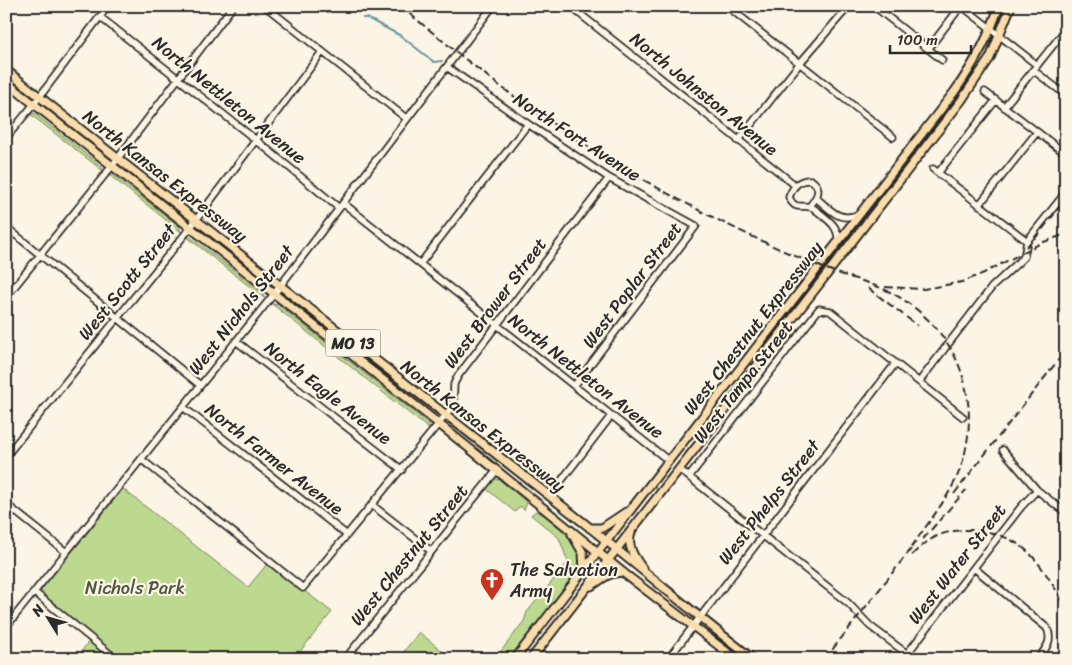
<svg xmlns="http://www.w3.org/2000/svg" width="1072" height="665" font-family="Sriracha,sans-serif">
	<rect width="100%" height="100%" fill="#fcf5e5"/>
	<filter id="ink" filterUnits="userSpaceOnUse"><feTurbulence type="fractalNoise" baseFrequency=".02" numOctaves="2"/><feDisplacementMap in="SourceGraphic" scale="10" xChannelSelector="R" yChannelSelector="G"/><feConvolveMatrix kernelMatrix="1 2 1 2 8 2 1 2 1" color-interpolation-filters="sRGB"/></filter>
	<g filter="url(#ink)">
		<path fill="#bdd88f" stroke="#74825d" d="M 34,113 L 101,166 L 103,171 L 30,114 Z
			M 112,174 L 179,226 L 181,232 L 109,175 Z
			M 189,236 L 263,293 L 264,298 L 187,237 Z
			M 272,304 L 278,305 L 429,424 L 430,430 Z
			M 494,479 L 500,480 L 524,500 L 527,503 L 524,510 L 520,506 L 515,512 L 485,488 Z
			M 123,489 L 248,587 L 268,563 L 332,612 L 294,659 L 76,659 L 89,641 L 40,600 L 44,595 L 41,590 Z
			M 536,511 C 550,516 585,548 580,565 C 579,569 574,574 572,578 L 508,659 L 495,659 L 524,621 L 527,612 L 568,562 L 559,538 L 531,515 Z
			M 419,632 L 452,659 L 398,659 Z"/>
		<g fill="none" stroke-linecap="round" stroke-linejoin="round">
			<path stroke="#66969e" stroke-width="2" d="M 363,18 L 367,18 L 401,36 L 434,62 L 442,61"/>
			<g stroke="#2b2b2b" stroke-width="9">
				<path id="minor" d="M 265,6 L 407,119
					M 570,6 L 795,185
					M 727,6 L 893,137
					M 874,6 L 942,60
					M 962,6 L 1037,65
					M 100,17 L 256,140 L 339,208
					M 929,48 L 961,6
					M 447,67 L 528,124 L 609,178 L 696,226 L 574,386
					M 1033,70 L 1066,95
					M 985,92 L 1066,154
					M 1004,107 L 1066,29
					M 6,138 L 34,104 L 108,6
					M 738,141 L 800,63 L 849,6
					M 933,169 L 1027,241
					M 938,173 L 996,100
					M 816,198 C 831,210 839,223 859,214
					M 343,203 L 669,461
					M 979,205 L 1037,132
					M 810,206 C 817,197 823,188 811,180 C 799,179 793,186 789,197 C 795,211 801,204 811,207 C 814,208 818,212 821,214 C 831,222 839,228 838,242
					M 6,227 L 200,385
					M 420,264 L 528,124
					M 6,297 L 112,166 L 233,6
					M 236,341 L 402,470
					M 919,382 L 992,287 L 1024,257 L 1027,241 L 1066,192
					M 183,407 L 347,535
					M 1003,450 L 1037,490 L 1066,513
					M 6,456 L 190,228 L 322,52
					M 141,459 L 303,588 L 445,416 L 453,405 L 454,384 L 458,376 L 609,178
					M 679,469 L 848,603 L 870,626 L 914,659
					M 689,477 L 819,309 L 830,311 L 963,417
					M 558,485 L 611,416
					M 6,504 L 66,552
					M 372,505 L 431,551
					M 974,568 L 1047,628 C 1053,641 1046,648 1038,659
					M 34,592 L 116,659
					M 6,627 L 274,294 L 493,6
					M 345,659 L 497,470
					M 668,659 L 895,364
					M 903,659 L 1021,507 L 1037,490"/>
			</g>
			<g stroke="#2b2b2b" stroke-width="11">
				<path id="major" d="M 6,70 C 199,224 395,374 589,527 C 644,571 697,616 753,659
					M 6,82 L 439,424 L 625,574 L 736,659
					M 590,528 L 602,528 L 626,512
					M 631,533 C 626,546 635,558 642,568
					M 572,534 L 583,553 L 584,570
					M 591,586 C 601,580 611,570 624,573
					M 515,659 L 955,91 C 974,64 989,38 999,6
					M 531,659 L 733,400 L 765,354 L 961,101 L 990,58 L 1011,6"/>
			</g>
			<use href="#minor" stroke="#fcf5e5" stroke-width="5.5"/>
			<use href="#major" stroke="#faddab" stroke-width="7"/>
			<path stroke="#2b2b2b" stroke-width="2" stroke-dasharray="8 4" stroke-linecap="butt" d="M 400,6 C 447,44 493,83 543,117 C 630,176 722,226 819,266 C 842,276 867,281 890,292 C 918,306 944,332 957,361 C 974,399 973,447 953,485 C 941,508 921,532 907,554
				M 1026,247 L 1037,236 L 1066,199
				M 885,287 L 924,289 L 962,282 L 984,273 L 1041,243 L 1066,234
				M 868,288 L 918,326
				M 954,494 L 1066,350
				M 923,539 L 966,490
				M 912,555 C 919,548 927,541 937,536 C 965,524 1005,530 1028,552 C 1044,567 1054,588 1066,606
				M 825,659 L 911,549"/>
		</g>
	</g>
	<defs>
		<g id="church-pin" transform="scale(1.25)"><path d="M0 17L-7.5 6A9.5 9.5 0 1 1 7.5 6Z" fill="#c8321e" stroke="#fcf5e5"/><path d="M-1.2-6h2.4v3.5h3.3v2.4h-3.3V6h-2.4V-.1h-3.3v-2.4h3.3Z" fill="#fff"/></g>
	</defs>
	<g fill-rule="evenodd">
		<use href="#church-pin" x="492" y="580"/>
	</g>
	<g text-anchor="middle" stroke-width="4.5" stroke-linejoin="round" paint-order="stroke">
		<rect fill="#fcf5e5" stroke="#6a6863" stroke-width="1" x="325.5" y="329.5" width="55" height="27" rx="4"/>
		<g font-size="16" font-weight="bold" fill="#2b2b2b">
			<text x="353" y="349">MO 13</text>
		</g>
		<g font-size="18" fill="#2b2b2b" stroke="#fcf5e5">
			<text transform="translate(704 94) rotate(39)" y="6">North Johnston Avenue</text>
			<text transform="translate(229 100) rotate(39)" y="6">North Nettleton Avenue</text>
			<text transform="translate(577 137) rotate(33)" y="6">North Fort Avenue</text>
			<text transform="translate(165 176) rotate(38)" y="6">North Kansas Expressway</text>
			<text transform="translate(127 282) rotate(-51)" y="6">West Scott Street</text>
			<text transform="translate(632 285) rotate(-53)" y="6">West Poplar Street</text>
			<text transform="translate(495 303) rotate(-53)" y="6">West Brower Street</text>
			<text transform="translate(241 310) rotate(-52)" y="6">West Nichols Street</text>
			<text transform="translate(753 328) rotate(-52)" y="6">West Chestnut Expressway</text>
			<text transform="translate(586 376) rotate(38)" y="6">North Nettleton Avenue</text>
			<text transform="translate(743 382) rotate(-52)" y="6">West Tampa Street</text>
			<text transform="translate(328 393) rotate(38)" y="6">North Eagle Avenue</text>
			<text transform="translate(483 426) rotate(38)" y="6">North Kansas Expressway</text>
			<text transform="translate(274 459) rotate(38)" y="6">North Farmer Avenue</text>
			<text transform="translate(769 502) rotate(-52)" y="6">West Phelps Street</text>
			<text transform="translate(409 555) rotate(-51)" y="6">West Chestnut Street</text>
			<text transform="translate(957 564) rotate(-52)" y="6">West Water Street</text>
		</g>
		<g font-size="18" fill="#2b2b2b" stroke="#fcf5e5" text-anchor="start">
			<text x="510" y="576">The Salvation<tspan x="510" dy="21">Army</tspan></text>
		</g>
		<g font-size="18" fill="#505644" stroke="#fcf5e5">
			<text x="135" y="594">Nichols Park</text>
		</g>
	</g>
	<rect width="1072" height="665" fill="none" stroke="#fcf5e5" stroke-width="25"/>
	<rect x="12" y="12" width="1047" height="640" fill="none" stroke="#2b2b2b" stroke-width="2" filter="url(#ink)"/>
	<g transform="translate(48 618) rotate(307)" stroke="#fcf5e5" stroke-width="4" paint-order="stroke">
	<path d="M0-4L9 19L0 12L-9 19Z" fill="#2b2b2b"/>
	<text y="-8" font-size="14" font-weight="bold" text-anchor="middle" fill="#2b2b2b">N</text>
	</g>
	<path d="M890 45v8h81v-8" fill="none" stroke="#2b2b2b" stroke-width="2.5"/>
	<text x="897" y="45" font-size="15" fill="#2b2b2b" stroke="#fcf5e5" stroke-width="4" paint-order="stroke">100 m</text>
</svg>
